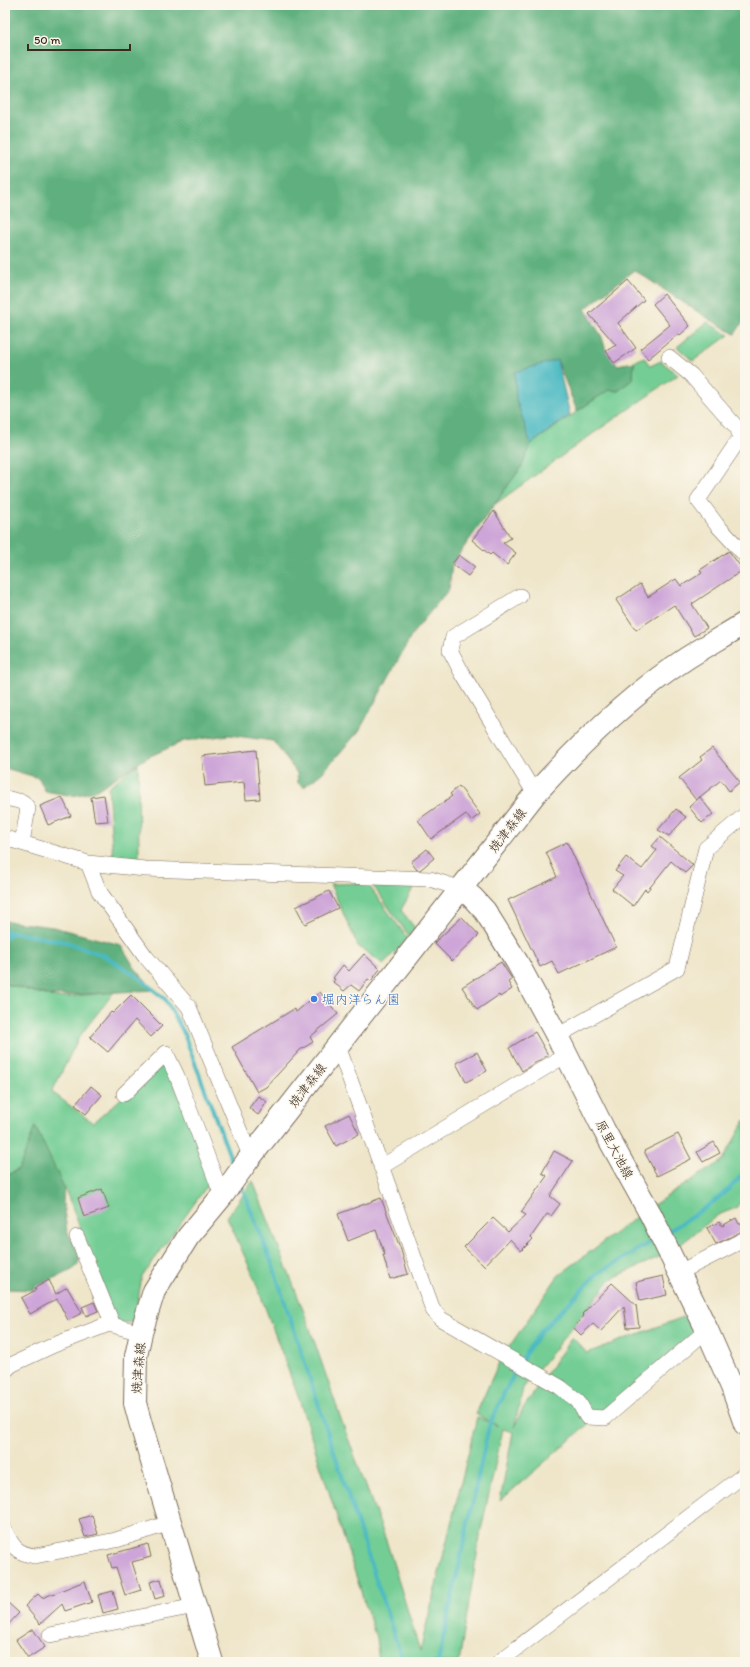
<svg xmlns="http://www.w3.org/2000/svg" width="750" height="1667" font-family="Itim,'Klee One',sans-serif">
	<rect width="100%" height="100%" fill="#fbf7ec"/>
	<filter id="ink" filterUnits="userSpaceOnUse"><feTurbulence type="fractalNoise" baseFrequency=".025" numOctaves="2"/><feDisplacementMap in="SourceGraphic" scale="8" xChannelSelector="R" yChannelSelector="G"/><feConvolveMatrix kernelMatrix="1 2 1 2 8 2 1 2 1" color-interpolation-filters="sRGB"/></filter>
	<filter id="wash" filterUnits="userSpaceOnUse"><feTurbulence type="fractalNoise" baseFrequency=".012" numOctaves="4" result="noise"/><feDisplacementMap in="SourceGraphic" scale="16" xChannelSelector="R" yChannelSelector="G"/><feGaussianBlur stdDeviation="0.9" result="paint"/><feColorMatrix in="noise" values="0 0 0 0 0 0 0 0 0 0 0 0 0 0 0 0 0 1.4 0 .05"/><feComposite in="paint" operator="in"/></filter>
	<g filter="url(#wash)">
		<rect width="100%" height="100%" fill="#efe6ca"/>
		<path fill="#73cd94" stroke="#577c59" d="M 707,322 L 729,335 L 693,361 L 677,347 Z
			M 644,357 L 650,366 L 661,361 L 678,375 L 591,435 L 494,505 L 522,466 L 531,444 L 609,389 L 618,391 L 633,379 L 634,362 Z
			M 138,764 L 139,858 L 113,858 L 108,787 Z
			M 367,883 L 408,939 L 383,964 L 358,946 L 330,884 Z
			M 371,883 L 415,885 L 401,910 L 415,928 L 409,936 Z
			M 5,984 L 57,998 L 114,992 L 79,1037 L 52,1092 L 93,1123 L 164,1061 L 214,1176 L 142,1277 L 134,1322 L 109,1324 L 77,1219 L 64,1187 L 23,1166 L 5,1177 Z
			M 745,1120 L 745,1196 L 736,1208 L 718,1215 L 672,1251 L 611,1279 L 523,1388 L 514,1428 L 522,1410 L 572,1337 L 587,1353 L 686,1316 L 695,1331 L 500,1501 L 513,1432 L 503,1429 L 481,1530 L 459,1662 L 379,1662 L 376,1638 L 299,1399 L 253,1275 L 227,1217 L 253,1181 L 307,1320 L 342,1422 L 387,1543 L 420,1651 L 477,1417 L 498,1426 L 476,1414 L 500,1360 L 558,1276 L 644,1211 L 723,1160 Z"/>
		<path fill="#5eb07e" stroke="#4c6d4e" d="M 5,5 L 745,5 L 745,319 L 735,334 C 700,315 667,291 634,270 L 585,309 L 602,337 L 606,351 L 617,365 L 634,362 L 633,379 L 618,391 L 609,390 L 577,411 L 557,360 L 516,399 L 531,444 L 522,466 L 452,564 L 449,589 L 413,633 L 359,731 L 322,773 L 304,787 L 298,783 L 297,773 L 273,741 L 229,735 L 184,741 L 148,757 L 95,791 L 73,796 L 45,791 L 39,778 L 5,768 Z
			M 5,921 L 53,927 L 121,945 L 135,968 L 154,990 L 52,996 L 5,984 Z
			M 35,1126 L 64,1187 L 63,1203 L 67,1231 L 80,1255 C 79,1259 79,1264 76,1267 C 72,1272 42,1283 34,1287 L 35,1290 L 5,1289 L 5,1176 L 19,1169 Z"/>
		<path fill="#4cbac2" stroke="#447270" d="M 557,360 L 570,415 L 531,444 L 516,399 L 515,372 Z"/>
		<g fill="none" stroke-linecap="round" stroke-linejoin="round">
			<path stroke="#4cbac2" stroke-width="4" d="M 5,931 L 66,942 L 103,955 L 134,974 L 165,999 L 183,1031 L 234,1167
				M 5,937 L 14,933
				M 240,1183 L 273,1266 L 403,1662
				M 667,1232 C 691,1218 729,1194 745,1171
				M 438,1662 L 489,1426 L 506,1389 L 527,1351 L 541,1331 L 570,1302 L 597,1274 L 656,1239"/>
		</g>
		<g id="blocks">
			<path fill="#cda5d8" d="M 628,281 L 644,300 L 618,323 L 636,348 L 614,363 L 606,351 L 616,345 L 589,314 Z
				M 664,294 L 690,326 L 680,335 L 678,334 L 648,359 L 640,349 L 670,325 L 653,304 Z
				M 494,511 L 511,538 L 503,543 L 516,553 L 507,565 L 492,553 L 490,555 L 472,540 Z
				M 729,551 L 743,570 L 692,604 L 707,628 L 694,636 L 674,605 L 636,630 L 616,600 L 640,584 L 648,597 L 676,579 L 681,586 L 702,573 L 700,570 Z
				M 459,555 L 475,567 L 468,576 L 452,564 Z
				M 712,748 L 740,782 L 729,791 L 721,780 L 696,800 L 679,778 L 702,760 L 700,757 Z
				M 256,750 L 260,799 L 246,800 L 244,782 L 205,786 L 202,756 Z
				M 459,786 L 480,814 L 471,821 L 466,814 L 431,839 L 418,820 L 452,796 L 450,794 Z
				M 104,795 L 108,821 L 95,822 L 91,797 Z
				M 62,797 L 71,816 L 48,825 L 40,806 Z
				M 700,797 L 713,814 L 702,823 L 689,807 Z
				M 676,809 L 686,817 L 669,836 L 658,830 Z
				M 660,837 L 693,865 L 685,873 L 671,861 L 647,891 L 645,889 L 633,906 L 612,889 L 623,876 L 615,871 L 626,857 L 642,869 L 657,850 L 652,846 Z
				M 567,842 L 616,947 L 559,974 L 552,961 L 540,967 L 508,900 L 557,877 L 546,852 Z
				M 427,849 L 434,858 L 420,870 L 417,870 L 411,862 Z
				M 329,891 L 338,908 L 305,924 L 296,907 Z
				M 462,917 L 479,935 L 452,961 L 434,943 Z
				M 364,954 L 380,969 L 371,981 L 368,979 L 359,991 L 351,985 L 344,991 L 333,982 L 335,979 L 333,978 L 343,965 L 349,971 Z
				M 501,962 L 512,979 L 508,982 L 512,989 L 500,997 L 499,995 L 477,1010 L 462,987 Z
				M 320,992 L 338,1014 L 310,1037 L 313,1042 L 300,1050 L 266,1087 L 257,1092 L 232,1047 L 294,1009 L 296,1012 Z
				M 131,995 L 162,1026 L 151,1037 L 135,1020 L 108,1052 L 90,1037 L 111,1012 L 113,1013 Z
				M 535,1032 L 548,1055 L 522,1071 L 509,1048 Z
				M 477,1052 L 487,1071 L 466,1082 L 456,1063 Z
				M 91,1086 L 102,1095 L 86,1114 L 75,1105 Z
				M 258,1096 L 267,1102 L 258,1115 L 249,1108 Z
				M 349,1114 L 359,1134 L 336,1146 L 325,1126 Z
				M 678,1134 L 691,1159 L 657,1176 L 644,1151 Z
				M 714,1142 L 720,1153 L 703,1162 L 697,1152 Z
				M 554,1151 L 573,1161 L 550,1196 L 560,1204 L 551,1216 L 547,1214 L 531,1237 L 533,1239 L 521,1251 L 510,1239 L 484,1266 L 464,1247 L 493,1218 L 508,1232 L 526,1215 L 521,1212 L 547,1176 L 542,1173 Z
				M 102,1189 L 109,1208 L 84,1217 L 78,1198 Z
				M 381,1198 L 401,1250 L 408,1274 L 390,1279 L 383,1255 L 385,1255 L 376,1230 L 348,1241 L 338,1214 Z
				M 736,1218 L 739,1224 L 745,1221 L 745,1230 L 716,1244 L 707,1228 L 719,1222 L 722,1226 Z
				M 663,1276 L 667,1295 L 640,1301 L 636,1282 Z
				M 49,1280 L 56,1294 L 67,1287 L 82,1313 L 68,1320 L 57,1299 L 30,1314 L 21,1298 L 36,1290 L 35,1288 Z
				M 612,1283 L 636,1305 L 639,1327 L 627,1328 L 624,1306 L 601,1331 L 593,1324 L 581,1335 L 573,1327 L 584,1316 L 582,1314 Z
				M 94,1302 L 98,1311 L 86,1316 L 82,1307 Z
				M 92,1515 L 98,1534 L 85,1537 L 79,1519 Z
				M 148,1544 L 151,1557 L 132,1562 L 141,1590 L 125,1595 L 116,1567 L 112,1568 L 108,1555 Z
				M 161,1579 L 165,1596 L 155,1599 L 150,1582 Z
				M 85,1581 L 92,1602 L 65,1611 L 62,1604 L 40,1624 L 25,1606 L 38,1594 L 42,1598 Z
				M 113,1591 L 118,1609 L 103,1613 L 98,1595 Z
				M 5,1600 L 19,1613 L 5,1628 Z
				M 33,1629 L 45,1647 L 28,1658 L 16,1640 Z"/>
		</g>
	</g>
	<g filter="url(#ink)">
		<use href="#blocks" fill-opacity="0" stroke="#7a6c5a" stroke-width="1"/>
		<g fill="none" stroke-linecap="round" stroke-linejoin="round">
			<g stroke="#7a6c5a" stroke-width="16">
				<path id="minor" d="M 669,357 L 691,375 L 738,429 L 740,438 L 698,500 L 717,525 L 745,555
					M 520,596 L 453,637 L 450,650 L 462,673 L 535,794
					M 5,798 L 23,802 L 28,808 L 22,843
					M 5,838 L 88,863 L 145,869 L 430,879 L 462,889
					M 88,863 L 99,891 L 146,957 L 189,1007 L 251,1158
					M 557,1036 L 677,968 L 706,848 L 745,815
					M 338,1046 L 433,1310 L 441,1319 L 560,1387 L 578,1401 L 587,1417 L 605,1418 L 707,1330
					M 124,1094 L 166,1053 L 177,1076 L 222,1196
					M 381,1167 L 566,1055
					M 77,1237 L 113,1325
					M 678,1273 L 745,1239
					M 5,1371 L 11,1365 L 54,1345 L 109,1324 L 141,1333
					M 5,1531 C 13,1547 16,1553 35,1556 L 116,1540 L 170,1523
					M 50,1635 L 195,1606
					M 499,1662 L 745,1474"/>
			</g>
			<g stroke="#7a6c5a" stroke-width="24">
				<path id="secondary" d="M 462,889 L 472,897 L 485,911 L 517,962 L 557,1036 L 604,1130 L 651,1215 L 707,1330 L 732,1387 L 745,1424"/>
			</g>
			<g stroke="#7a6c5a" stroke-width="24">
				<path id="primary" d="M 212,1662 L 141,1425 L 135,1403 L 136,1356 L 141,1333 L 154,1291 L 188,1237 L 222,1196 L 248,1160 L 535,794 C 580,744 630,695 687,658 C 706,646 726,635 745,623"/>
			</g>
			<use href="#minor" stroke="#fff" stroke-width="15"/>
			<use href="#secondary" stroke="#fff" stroke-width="22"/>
			<use href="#primary" stroke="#fff" stroke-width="22"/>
		</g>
	</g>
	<circle fill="#3f7fe0" stroke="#fbf7ec" stroke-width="1.5" cx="314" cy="999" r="4"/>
	<g text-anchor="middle" stroke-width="3" stroke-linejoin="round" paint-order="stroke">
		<g font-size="13" fill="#3b2a1e" stroke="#fbf7ec">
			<text transform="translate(507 830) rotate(-52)" y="5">焼津森線</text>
			<text transform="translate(307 1085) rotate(-52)" y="5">焼津森線</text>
			<text transform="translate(615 1149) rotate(62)" y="5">原里大池線</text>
			<text transform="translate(138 1368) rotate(-85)" y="5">焼津森線</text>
		</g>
		<g font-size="13" fill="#366cbe" stroke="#fbf7ec" text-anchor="start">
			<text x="322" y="1004">堀内洋らん園</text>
		</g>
	</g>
	<rect width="750" height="1667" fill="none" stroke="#fbf7ec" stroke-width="20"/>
	<path d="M28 44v6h102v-6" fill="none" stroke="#3b2a1e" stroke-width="2"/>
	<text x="34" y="44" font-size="12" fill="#3b2a1e" stroke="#fbf7ec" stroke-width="3" paint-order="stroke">50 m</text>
</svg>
